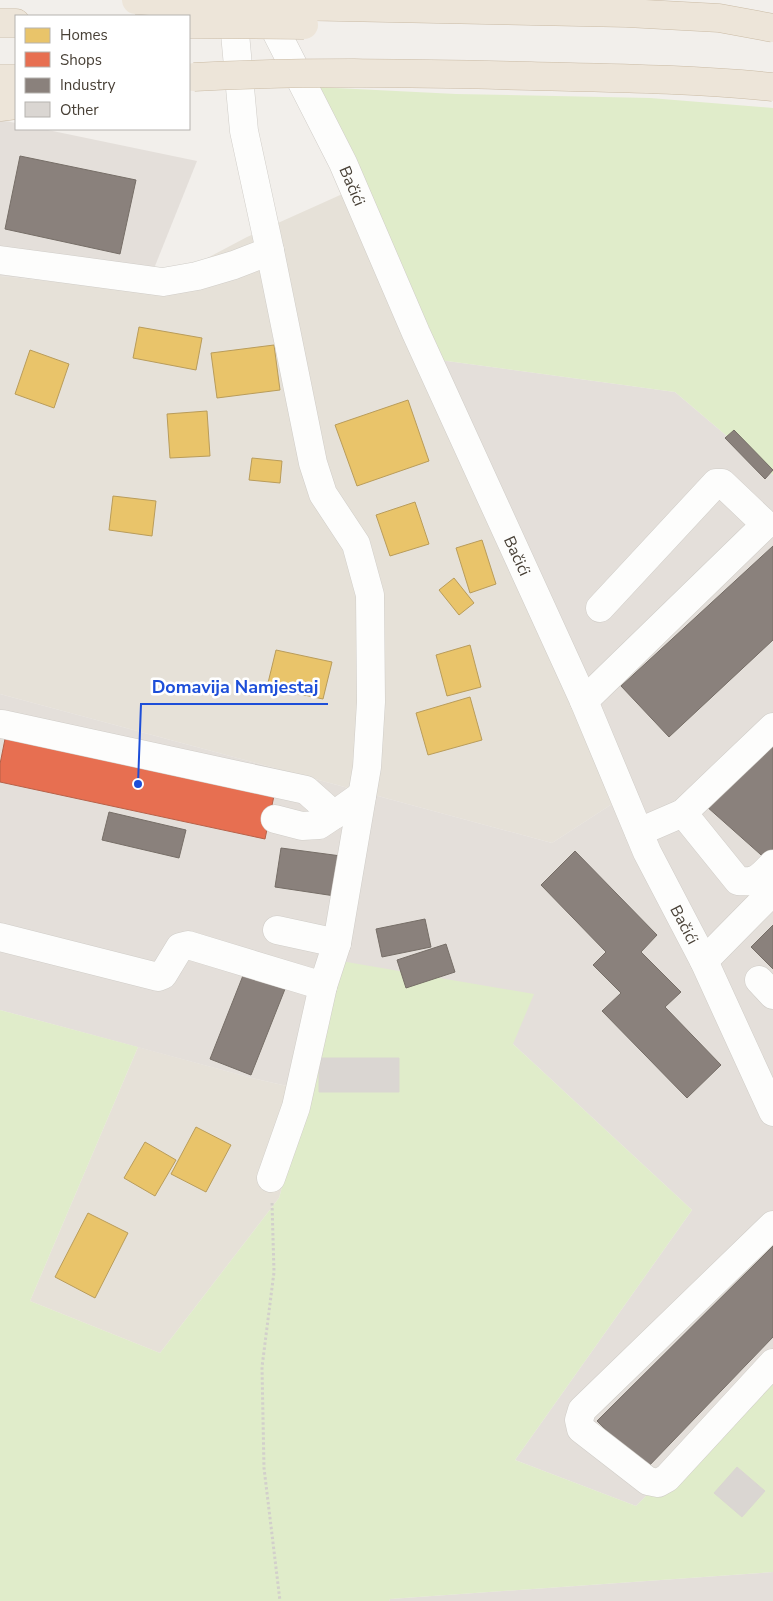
<svg xmlns="http://www.w3.org/2000/svg" width="773" height="1601" font-family="'Nunito Sans',sans-serif">
	<rect width="100%" height="100%" fill="#f2efeb"/>
	<path fill="#e6e1d8" d="M 358,187 L 632,791 L 552,843 L 0,694 L 0,276 L 145,291 L 247,237 Z
		M 138,1047 L 252,1078 L 309,1091 L 279,1198 L 160,1353 L 30,1301 Z"/>
	<path fill="#e4dfda" d="M 0,120 L 16,123 L 16,129 L 43,129 L 197,161 L 145,291 L 0,276 Z
		M 432,359 L 675,392 L 773,475 L 773,1369 L 636,1506 L 515,1460 L 692,1210 L 513,1044 L 309,1091 L 252,1078 L 0,1010 L 0,694 L 552,843 L 632,791 Z
		M 773,1572 L 773,1601 L 389,1601 L 390,1599 Z"/>
	<path fill="#e0ecca" d="M 316,87 L 456,94 L 650,98 L 773,108 L 773,475 L 675,392 L 432,359 Z
		M 335,960 L 534,994 L 513,1044 L 692,1210 L 515,1460 L 636,1506 L 773,1369 L 773,1572 L 390,1599 L 389,1601 L 0,1601 L 0,1010 L 138,1047 L 30,1301 L 160,1353 L 279,1198 L 309,1091 Z"/>
	<path fill="#e9c46a" stroke="#b99c5a" d="M 139,327 L 202,338 L 196,370 L 133,358 Z
		M 274,345 L 280,390 L 217,398 L 211,353 Z
		M 30,350 L 69,364 L 54,408 L 15,394 Z
		M 408,400 L 429,461 L 357,486 L 335,425 Z
		M 207,411 L 210,456 L 170,458 L 167,414 Z
		M 252,458 L 282,461 L 280,483 L 249,480 Z
		M 113,496 L 156,501 L 152,536 L 109,530 Z
		M 415,502 L 429,544 L 390,556 L 376,515 Z
		M 482,540 L 496,584 L 470,593 L 456,548 Z
		M 454,578 L 474,603 L 459,615 L 439,590 Z
		M 470,645 L 481,687 L 447,696 L 436,655 Z
		M 276,650 L 332,662 L 323,699 L 267,687 Z
		M 470,697 L 482,740 L 428,755 L 416,713 Z
		M 196,1127 L 231,1145 L 206,1192 L 171,1174 Z
		M 145,1142 L 176,1160 L 155,1196 L 124,1178 Z
		M 88,1213 L 128,1233 L 95,1298 L 55,1277 Z"/>
	<path fill="#e76f51" stroke="#b76149" d="M 7,729 L 276,786 L 265,839 L 0,782 L 0,764 Z"/>
	<path fill="#8a817c" stroke="#766e67" d="M 20,156 L 136,180 L 120,254 L 5,229 Z
		M 734,430 L 773,470 L 765,479 L 725,438 Z
		M 773,546 L 773,640 L 669,737 L 621,686 Z
		M 773,742 L 773,857 L 769,862 L 706,806 Z
		M 109,812 L 186,830 L 179,858 L 102,840 Z
		M 281,848 L 341,856 L 335,896 L 275,887 Z
		M 575,851 L 657,935 L 641,952 L 681,992 L 665,1007 L 721,1065 L 687,1098 L 602,1011 L 621,993 L 593,965 L 606,952 L 541,885 Z
		M 425,919 L 431,947 L 382,957 L 376,929 Z
		M 773,925 L 773,969 L 751,947 Z
		M 446,944 L 455,972 L 406,988 L 397,960 Z
		M 244,973 L 285,989 L 251,1075 L 210,1059 Z
		M 773,1246 L 773,1337 L 646,1469 L 597,1421 Z"/>
	<path fill="#dad6d2" stroke="#dad6d1" d="M 319,1058 L 399,1058 L 399,1092 L 319,1092 Z
		M 737,1467 L 765,1491 L 742,1517 L 714,1493 Z"/>
	<g fill="none" stroke-linecap="round" stroke-linejoin="round">
		<g stroke="#d0cdc8" stroke-width="29">
			<g id="minor">
				<path d="M 232,1 L 244,131 L 270,251 L 313,463 L 323,494 L 356,544 L 370,595 L 371,702 L 367,767 L 337,943 L 323,986 L 296,1107 L 271,1178"/>
				<path id="s1" d="M 263,6 L 343,163 L 416,333 L 584,701 L 647,852 L 704,961 L 773,1112"/>
				<path d="M 0,260 L 163,282 L 197,276 L 234,265 L 270,251"/>
				<path d="M 584,701 L 762,528 L 762,521 L 722,483 L 716,483 L 600,608"/>
				<path d="M 2,724 L 306,790 L 334,815 L 362,795"/>
				<path d="M 683,813 L 738,881 C 757,883 760,877 773,864"/>
				<path d="M 275,819 L 302,826 L 319,825 L 334,815"/>
				<path d="M 639,832 L 683,813 L 773,727"/>
				<path d="M 277,930 L 337,943"/>
				<path d="M 0,937 L 158,977 L 163,975 L 180,947 L 188,945 L 323,986"/>
				<path d="M 704,961 L 773,891"/>
				<path d="M 759,980 L 773,995"/>
				<path d="M 773,1225 L 582,1410 L 579,1420 L 581,1429 L 648,1481 L 658,1483 L 667,1478 L 773,1363"/>
			</g>
		</g>
		<g stroke="#cabba5" stroke-width="29">
			<path id="highway" d="M 0,23 L 16,23
				M 0,79 L 16,79
				M 0,107 L 16,105"/>
		</g>
		<path stroke="#d2cfcb" stroke-width="3" stroke-dasharray="2.5 2.5" stroke-linecap="butt" d="M 272,1203 L 274,1272 L 262,1367 L 264,1468 L 280,1601"/>
		<use href="#minor" stroke="#fdfdfc" stroke-width="28"/>
		<use href="#highway" stroke="#ede5d9" stroke-width="28"/>
		<g stroke="#cabba5" stroke-width="29" stroke-linecap="butt">
			<path id="highway-bridge" d="M 136,0 L 193,4 L 627,13 L 719,18 L 773,28
				M 189,24 L 304,25
				M 194,77 C 307,71 419,73 531,76 C 612,78 693,79 773,87"/>
		</g>
		<use href="#highway-bridge" stroke="#ede5d9" stroke-width="28"/>
	</g>
	<g text-anchor="middle" stroke-width="5" stroke-linejoin="round" paint-order="stroke">
		<g font-size="16" fill="#484036" stroke="#fff">
			<text dy="6" stroke="none"><textPath href="#s1" startOffset="201">Bačići</textPath></text>
			<text dy="6" stroke="none"><textPath href="#s1" startOffset="606">Bačići</textPath></text>
			<text dy="6" stroke="none"><textPath href="#s1" startOffset="1011">Bačići</textPath></text>
		</g>
	</g>
	<path fill="none" stroke="#1d4ed8" stroke-width="2" d="M138 784L141 704H328"/>
	<circle fill="#1d4ed8" stroke="#fff" stroke-width="2" cx="138" cy="784" r="5"/>
	<g font-size="18" text-anchor="middle" font-weight="bold" fill="#1d4ed8" stroke="#fff" stroke-width="5" stroke-linejoin="round" paint-order="stroke">
		<text x="235" y="693">Domavija Namjestaj</text>
	</g>
	<rect x="15" y="15" width="175" height="115" fill="#ffffff" stroke="#b6b3af"/>
	<rect x="25" y="28" width="25" height="15" fill="#e9c46a" stroke="#b6b3af"/>
	<text x="60" y="40" font-size="15" fill="#484036">Homes</text>
	<rect x="25" y="52" width="25" height="15" fill="#e76f51" stroke="#b6b3af"/>
	<text x="60" y="65" font-size="15" fill="#484036">Shops</text>
	<rect x="25" y="78" width="25" height="15" fill="#8a817c" stroke="#b6b3af"/>
	<text x="60" y="90" font-size="15" fill="#484036">Industry</text>
	<rect x="25" y="102" width="25" height="15" fill="#dad6d2" stroke="#b6b3af"/>
	<text x="60" y="115" font-size="15" fill="#484036">Other</text>
</svg>
